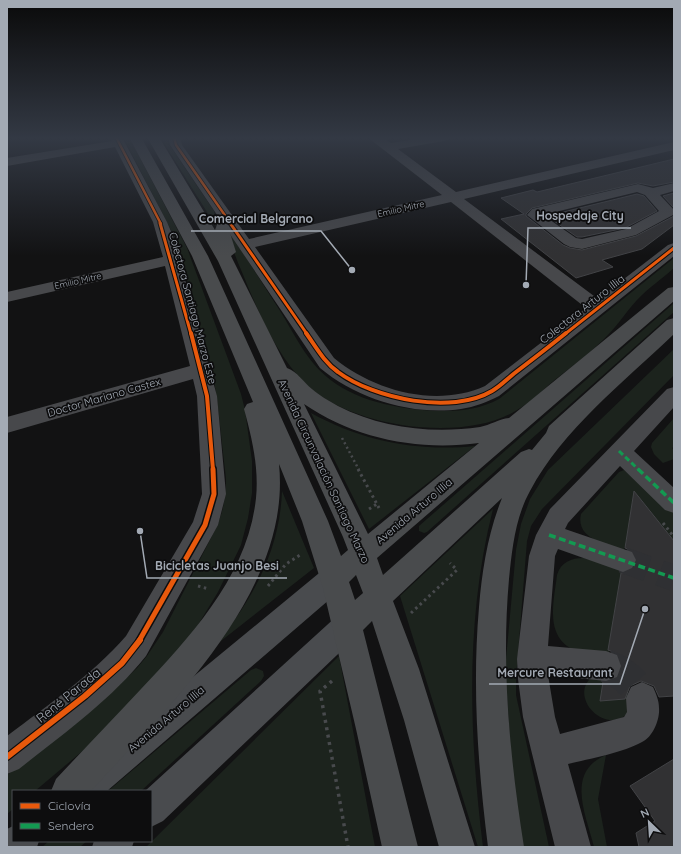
<svg xmlns="http://www.w3.org/2000/svg" width="681" height="854" font-family="Quicksand,sans-serif">
	<rect width="100%" height="100%" fill="#121213"/>
	<path fill="#1c231d" d="M 123,137 L 129,137 L 187,248 L 241,394 L 245,410 L 252,461 L 252,493 L 248,518 L 241,545 L 218,592 L 190,638 L 92,743 L 35,791 L 13,791 L 13,809 L 7,814 L 7,775 L 101,702 L 137,668 L 147,656 L 163,632 L 215,530 C 223,513 226,498 226,479 L 217,399 L 212,369 L 175,238 Z
		M 160,137 L 167,137 L 170,146 L 214,211 L 217,228 Z
		M 229,229 C 246,258 264,286 282,314 C 292,331 301,348 313,363 C 340,396 382,406 422,410 C 448,412 475,412 499,399 L 674,258 L 674,268 C 662,279 648,288 637,300 C 625,313 616,328 603,340 C 587,356 568,369 551,383 C 539,394 527,405 512,413 C 459,442 353,427 308,386 C 280,360 263,322 248,287 C 241,268 230,249 229,229 Z
		M 674,303 L 674,312 L 427,532 L 424,533 L 419,531 L 419,526 Z
		M 674,349 L 674,375 L 542,509 L 531,526 L 527,541 L 516,678 L 516,695 L 549,847 L 523,847 L 514,793 L 506,683 L 506,659 L 516,550 L 521,524 L 530,499 L 548,470 Z
		M 311,413 C 362,441 418,452 475,446 L 369,529 Z
		M 674,418 L 674,447 L 672,448 L 674,450 L 674,459 L 663,463 L 654,454 L 651,447 L 652,443 Z
		M 624,470 L 674,513 L 674,541 L 635,492 L 624,551 C 608,545 575,539 581,514 L 619,472 Z
		M 282,491 L 314,568 L 212,648 C 251,604 280,551 282,491 Z
		M 493,509 C 465,620 469,734 483,847 L 478,847 L 400,596 Z
		M 584,558 L 622,569 L 608,658 C 597,655 584,654 574,650 C 544,636 554,601 557,575 C 561,562 571,558 584,558 Z
		M 339,656 L 375,847 L 146,847 Z
		M 256,668 L 263,671 L 264,676 L 261,681 L 141,791 L 108,791 L 251,670 Z
		M 592,677 C 605,677 625,677 628,695 C 629,701 627,709 627,714 C 605,735 568,697 592,677 Z
		M 606,755 L 598,799 L 607,847 L 594,847 C 586,815 565,772 606,755 Z
		M 49,841 L 87,841 L 80,847 L 42,847 Z"/>
	<path fill="#313133" stroke="#424346" d="M 674,159 L 674,182 L 653,186 L 638,183 L 532,208 L 526,214 L 526,216 L 563,245 L 570,248 L 582,250 L 636,236 L 674,216 L 674,225 L 642,249 L 602,260 L 613,267 L 576,278 L 501,219 L 524,214 L 501,198 L 533,190 L 537,192 Z
		M 674,193 L 674,208 L 663,196 Z
		M 637,194 L 644,196 L 657,211 L 625,228 L 582,237 L 577,237 L 547,216 Z
		M 634,491 L 674,541 L 674,696 L 659,697 L 654,686 L 641,681 L 630,686 L 625,699 L 600,701 L 603,682 L 618,678 L 622,667 L 618,654 L 608,650 L 621,573 L 624,573 L 633,569 L 637,561 L 633,551 L 625,548 Z
		M 674,759 L 674,847 L 639,847 L 636,833 L 655,821 L 630,786 Z"/>
	<g fill="none" stroke-linecap="round" stroke-linejoin="round">
		<path stroke="#2f3033" stroke-width="26" stroke-dasharray="26 13" stroke-linecap="butt" d="M 623,560 L 674,578"/>
		<path stroke="#2f3033" stroke-width="33" stroke-dasharray="33 16" stroke-linecap="butt" d="M 606,666 C 623,672 634,682 642,698"/>
		<path stroke="#484a4d" stroke-width="2.5" stroke-dasharray="2 3" stroke-linecap="butt" d="M 342,438 L 359,470"/>
		<path stroke="#484a4d" stroke-width="3" stroke-dasharray="2.5 3.5" stroke-linecap="butt" d="M 358,469 L 379,508
			M 369,509 L 377,504
			M 663,523 L 674,537
			M 198,586 L 209,589
			M 268,586 L 286,564 L 300,555
			M 411,613 L 457,570 L 450,563"/>
		<path stroke="#484a4d" stroke-width="3.5" stroke-dasharray="3 4.5" stroke-linecap="butt" d="M 332,681 L 320,691 L 348,847"/>
		<path fill="#47484b" fill-rule="evenodd" d="M 110,137 L 122,137 L 167,222 L 173,236 L 217,396 L 226,494 L 218,525 L 146,656 C 111,700 63,734 19,769 L 7,774 L 7,736 C 48,705 92,675 126,636 L 193,522 L 202,494 L 197,396 L 193,379 L 7,433 L 7,417 L 190,366 L 165,266 L 7,302 L 7,292 L 163,257 L 153,222 L 115,147 L 7,166 L 7,158 L 112,141 Z
			M 168,137 L 180,137 L 182,145 L 249,239 L 442,195 L 371,140 L 369,137 L 382,137 L 391,143 L 426,137 L 450,137 L 448,140 L 444,141 L 398,149 L 456,192 L 674,142 L 674,150 L 464,199 L 598,299 L 668,245 L 674,243 L 674,256 L 499,396 C 487,402 475,407 461,409 C 413,416 357,399 320,368 L 170,145 ZM 451,202 L 586,308 L 485,386 C 436,408 374,391 334,358 L 255,247 Z
			M 674,183 L 674,191 L 660,195 L 674,210 L 673,215 L 636,235 L 582,249 L 570,247 L 564,244 L 527,215 L 532,209 L 638,184 L 653,188 ZM 637,192 L 645,195 L 659,211 L 626,229 L 582,239 L 576,238 L 543,215 Z
			M 674,387 L 674,407 L 634,451 L 674,488 L 674,513 L 665,510 L 620,466 L 568,523 L 565,529 L 632,552 L 636,560 L 632,568 L 623,572 L 558,549 L 555,556 L 548,646 L 606,651 L 617,655 L 621,666 L 617,677 L 606,681 L 548,675 L 555,717 L 560,734 L 624,717 L 627,712 L 626,698 L 631,687 L 642,682 L 653,687 C 656,694 659,700 659,708 C 660,719 653,737 642,742 C 625,752 589,759 568,764 L 591,847 L 555,847 L 523,717 L 518,679 L 517,659 L 529,556 L 536,535 L 550,509 L 667,389 Z"/>
		<path fill="#494b4e" fill-rule="evenodd" d="M 334,566 L 344,569 L 348,578 L 344,587 L 107,791 L 64,791 L 69,779 L 324,569 Z
			M 348,611 L 358,615 L 362,625 L 358,635 L 163,821 L 151,827 L 151,791 L 145,791 L 338,615 Z
			M 13,826 L 13,841 L 39,841 L 37,847 L 7,847 L 7,829 Z
			M 94,841 L 134,841 L 132,847 L 92,847 Z"/>
		<path fill="#494b4d" fill-rule="evenodd" d="M 129,137 L 141,137 L 208,256 L 328,521 L 341,556 L 348,550 L 343,537 L 218,261 L 147,137 L 159,137 L 215,230 L 221,214 L 226,213 L 231,214 L 233,217 L 230,233 L 236,252 L 231,256 L 287,368 C 298,372 303,382 312,389 C 319,395 329,401 338,406 C 381,428 432,434 480,427 C 490,425 499,419 509,418 L 668,288 L 674,287 L 674,301 L 377,558 L 383,575 L 521,452 L 529,449 L 532,450 L 546,433 L 549,426 L 560,416 L 667,320 L 674,318 L 674,334 C 624,382 563,429 530,491 C 515,518 512,550 509,579 C 501,669 510,758 524,847 L 488,847 C 478,767 472,688 479,607 C 482,570 488,533 502,498 L 393,601 L 419,669 L 475,847 L 439,847 L 404,720 L 372,621 L 363,630 L 418,847 L 382,847 L 356,729 L 323,588 L 302,521 L 279,464 C 292,591 170,705 91,791 L 51,791 L 56,779 C 84,749 113,719 141,689 C 191,636 248,575 256,498 C 259,468 252,438 244,409 L 247,404 L 253,402 L 192,256 ZM 304,404 C 355,439 418,451 479,443 L 368,534 ZM 356,575 L 363,593 L 355,600 L 349,582 Z"/>
		<path stroke="#139951" stroke-width="3" stroke-dasharray="5.5 3" stroke-linecap="butt" d="M 619,451 L 639,470"/>
		<path stroke="#139951" stroke-width="3.5" stroke-dasharray="7 3.5" stroke-linecap="butt" d="M 638,469 L 674,503
			M 549,535 L 674,578"/>
		<g stroke="#0d0d0e" stroke-width="4">
			<path id="cycleway-far4" d="M 116,137 L 161,224
				M 174,137 L 176,145 L 231,224"/>
		</g>
		<g stroke="#0d0d0e" stroke-width="5">
			<path id="cycleway-far3" d="M 160,223 L 191,334
				M 230,223 L 307,334
				M 565,334 L 674,248"/>
		</g>
		<g stroke="#0d0d0e" stroke-width="6">
			<path id="cycleway-far2" d="M 191,333 L 207,396 L 213,470
				M 306,333 C 316,347 324,362 338,372 C 374,399 452,415 492,391 C 501,386 508,378 516,372 C 533,359 550,346 566,333"/>
		</g>
		<g stroke="#0d0d0e" stroke-width="8">
			<path id="cycleway-far1" d="M 139,641 L 205,525 L 214,494 L 213,469"/>
		</g>
		<g stroke="#0d0d0e" stroke-width="8">
			<path id="cycleway" d="M 7,757 L 85,696 L 122,663 L 140,640"/>
		</g>
		<use href="#cycleway-far4" stroke="#e8590c" stroke-width="2.5"/>
		<use href="#cycleway-far3" stroke="#e8590c" stroke-width="3"/>
		<use href="#cycleway-far2" stroke="#e8590c" stroke-width="4"/>
		<use href="#cycleway-far1" stroke="#e8590c" stroke-width="5"/>
		<use href="#cycleway" stroke="#e8590c" stroke-width="6"/>
	</g>
	<linearGradient id="sky" x2="0" y2="1"><stop stop-color="#0a0a0a"/><stop offset="0.54" stop-color="#333944"/><stop offset="1" stop-color="#333944" stop-opacity="0"/></linearGradient>
	<rect width="681" height="256" fill="url(#sky)"/>
	<g text-anchor="middle" stroke-width="3.5" stroke-linejoin="round" paint-order="stroke">
		<g font-size="9" fill="#a3aab4" stroke="#0d0d0e">
			<text transform="translate(401 209) rotate(-13)" y="3">Emilio Mitre</text>
			<text transform="translate(78 281) rotate(-13)" y="3">Emilio Mitre</text>
		</g>
		<g font-size="11" fill="#a3aab4" stroke="#0d0d0e">
			<text transform="translate(193 308) rotate(75)" y="4">Colectora Santiago Marzo Este</text>
			<text transform="translate(582 309) rotate(-38)" y="4">Colectora Arturo Illia</text>
			<text transform="translate(104 397) rotate(-16)" y="4">Doctor Mariano Castex</text>
			<text transform="translate(324 471) rotate(65)" y="4">Avenida Circunvalación Santiago Marzo</text>
			<text transform="translate(414 511) rotate(-40)" y="4">Avenida Arturo Illia</text>
			<text transform="translate(166 719) rotate(-40)" y="4">Avenida Arturo Illia</text>
		</g>
		<g font-size="13" fill="#a3aab4" stroke="#0d0d0e">
			<text transform="translate(68 695) rotate(-39)" y="5">René Parada</text>
		</g>
	</g>
	<path fill="none" stroke="#a3aab4" stroke-width="1.5" d="M526 285L528 228H631M352 270L321 231H191M140 531L147 578H287M645 609L620 684H489"/>
	<g fill="#a3aab4" stroke="#0d0d0e" stroke-width="1.5">
		<circle cx="526" cy="285" r="4"/>
		<circle cx="352" cy="270" r="4"/>
		<circle cx="140" cy="531" r="4"/>
		<circle cx="645" cy="609" r="4"/>
	</g>
	<g font-size="12" text-anchor="middle" font-weight="bold" fill="#a3aab4" stroke="#0d0d0e" stroke-width="3.5" stroke-linejoin="round" paint-order="stroke">
		<text x="580" y="220">Hospedaje City</text>
		<text x="256" y="223">Comercial Belgrano</text>
		<text x="217" y="570">Bicicletas Juanjo Besi</text>
		<text x="555" y="677">Mercure Restaurant</text>
	</g>
	<rect width="681" height="854" fill="none" stroke="#a3aab4" stroke-width="16"/>
	<rect x="12" y="790" width="140" height="52" fill="#0d0d0e" stroke="#494c50"/>
	<rect x="20" y="803" width="20" height="6" fill="#e8590c" stroke="#494c50"/>
	<text x="48" y="810" font-size="12" fill="#a3aab4">Ciclovía</text>
	<rect x="20" y="823" width="20" height="6" fill="#139951" stroke="#494c50"/>
	<text x="48" y="830" font-size="12" fill="#a3aab4">Sendero</text>
	<g transform="translate(649 822) rotate(335)" stroke="#0d0d0e" stroke-width="3" paint-order="stroke">
	<path d="M0-3L7 15L0 10L-7 15Z" fill="#a3aab4"/>
	<text y="-6" font-size="11" font-weight="bold" text-anchor="middle" fill="#a3aab4">N</text>
	</g>
</svg>
